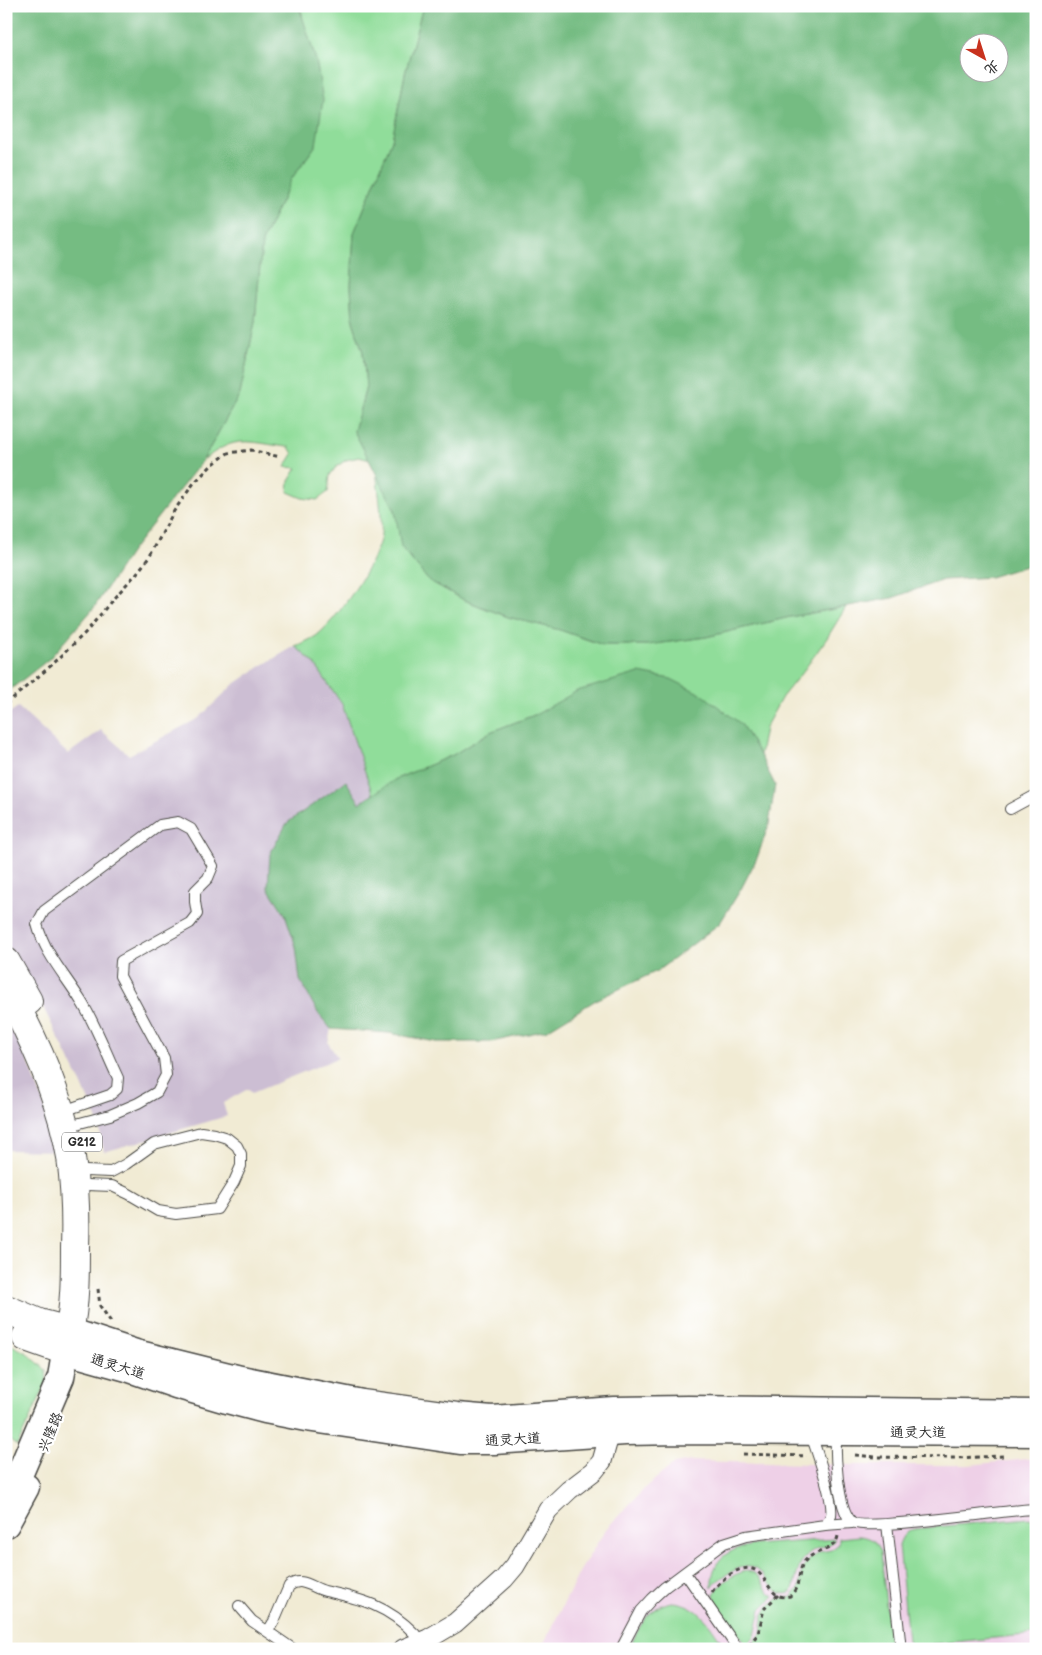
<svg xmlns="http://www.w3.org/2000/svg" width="1042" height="1655" font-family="'Balsamiq Sans','LXGW WenKai TC',sans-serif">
	<rect width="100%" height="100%" fill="#fff"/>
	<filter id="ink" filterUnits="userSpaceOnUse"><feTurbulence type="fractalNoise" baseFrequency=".02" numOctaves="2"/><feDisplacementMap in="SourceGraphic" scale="10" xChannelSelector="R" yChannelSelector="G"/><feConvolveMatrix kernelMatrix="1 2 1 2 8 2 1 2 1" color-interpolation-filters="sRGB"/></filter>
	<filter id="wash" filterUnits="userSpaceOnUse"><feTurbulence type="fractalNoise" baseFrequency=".0096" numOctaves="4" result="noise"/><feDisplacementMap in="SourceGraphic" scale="20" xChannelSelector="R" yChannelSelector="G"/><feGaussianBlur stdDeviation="1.12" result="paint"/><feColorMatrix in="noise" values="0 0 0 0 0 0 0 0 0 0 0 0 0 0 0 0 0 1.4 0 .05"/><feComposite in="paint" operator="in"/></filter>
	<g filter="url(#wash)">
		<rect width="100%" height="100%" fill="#f1ebd4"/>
		<path fill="#eed0e7" d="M 1036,1458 L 1036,1649 L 541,1649 L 580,1571 L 606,1529 L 648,1485 L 674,1464 L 691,1461 L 852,1465 L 969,1465 Z"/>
		<path fill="#ccbed3" d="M 295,646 L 314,663 L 342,704 L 373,795 L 360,804 L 345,781 L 268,888 L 285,914 L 296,947 L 300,980 L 318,1013 L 331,1029 L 328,1043 L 338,1058 L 252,1093 L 248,1089 L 223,1103 L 227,1116 L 104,1152 L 98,1123 L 82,1085 L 39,999 L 6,943 L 6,715 L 18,707 L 68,754 L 101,730 L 129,755 L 199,718 L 233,685 L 261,666 Z
			M 6,1001 L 61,1151 L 6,1150 Z"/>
		<path fill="#90dd9a" stroke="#5e8462" d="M 299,6 L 423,6 L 405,74 L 392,140 L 354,233 L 351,286 L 353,321 L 363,352 L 366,387 L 354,431 L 370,460 L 359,457 L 346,460 L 336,467 L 330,475 L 328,492 L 317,500 L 302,498 L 288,492 L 289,481 L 297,468 L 285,467 L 293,454 L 289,447 C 271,446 251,439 234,443 C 222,446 212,454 203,460 L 240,394 L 255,322 L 262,242 L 292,178 L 316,145 L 302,13 Z
			M 376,471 L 395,510 L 402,547 L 428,580 L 464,600 L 508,617 L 560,630 L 603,645 L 648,645 L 706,637 L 790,617 L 846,607 L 827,638 L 804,670 L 782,697 L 765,728 L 760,755 L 741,724 L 537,714 L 490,732 L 453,755 L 396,779 L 373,795 L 342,704 L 314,663 L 295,646 C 302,643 310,640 316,636 C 338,619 373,566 380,540 C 384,525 378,488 376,471 Z
			M 6,1342 L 27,1353 L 46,1370 L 47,1382 L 17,1446 L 6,1438 Z
			M 1029,1518 L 1036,1520 L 1036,1634 L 932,1644 L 932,1649 L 913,1649 L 908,1641 L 899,1545 C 902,1536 905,1532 914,1529 Z
			M 859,1536 C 871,1537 876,1541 881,1551 L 890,1649 L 857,1649 L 856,1647 L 749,1649 L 761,1634 L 763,1616 L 768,1607 L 778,1599 L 792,1597 L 799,1588 L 802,1569 L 810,1559 L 820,1552 L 831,1550 L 839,1544 L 839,1538 Z
			M 835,1539 C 830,1547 822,1546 814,1550 C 797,1559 798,1577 792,1592 C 768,1604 767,1552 733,1571 C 725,1575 717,1580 712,1588 C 710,1545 749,1545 781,1543 C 799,1542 817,1540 835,1539 Z
			M 746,1571 C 763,1571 761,1589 774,1596 L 761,1609 L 755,1636 L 746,1645 L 716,1603 L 714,1594 C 721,1582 733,1574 746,1571 Z
			M 671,1602 C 700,1603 711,1627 726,1649 L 629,1649 C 639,1628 646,1608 671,1602 Z"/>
		<path fill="#74bc82" stroke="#507456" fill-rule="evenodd" d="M 6,6 L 299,6 L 316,60 L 323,100 L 316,145 L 292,178 L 262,242 L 255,322 L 240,394 L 203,460 L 132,550 L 93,609 L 49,659 L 6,693 Z
			M 423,6 L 1036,6 L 1036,563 L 990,577 L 943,580 L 892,598 L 790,617 L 706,637 L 648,645 L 603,645 L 560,630 L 508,617 L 464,600 L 428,580 L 401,547 L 395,510 L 354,431 L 366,387 L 363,352 L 353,321 L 351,286 L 354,233 L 392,140 L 405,74 ZM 970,42 L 1000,42 L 1000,72 L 970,72 Z
			M 639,673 L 671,679 L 703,695 L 741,724 L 760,755 L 775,785 L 769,824 L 757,858 L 741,889 L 720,923 L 688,948 L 657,971 L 596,1000 L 547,1030 L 491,1042 L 436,1042 L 389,1033 L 331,1029 L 318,1013 L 300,980 L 296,947 L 285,914 L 268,888 L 270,854 L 287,823 L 346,781 L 360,803 L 396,779 L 453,755 L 490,732 L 537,714 L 577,691 Z"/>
	</g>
	<g filter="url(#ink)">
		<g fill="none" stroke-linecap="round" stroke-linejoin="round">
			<g stroke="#494844" stroke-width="12">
				<path id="service" d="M 1010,809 L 1036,795
					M 72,1108 L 110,1095 L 117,1089 L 118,1078 C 106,1053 96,1025 81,1001 C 65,975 45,954 37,924 L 44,911 L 160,825 L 178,822 L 191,829 L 213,866 L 208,878 L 195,891 L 195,902 L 197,914 L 190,923 L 121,961 L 120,976 L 164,1058 L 166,1075 L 157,1092 L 138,1103 L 110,1115 L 76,1124
					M 85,1171 L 111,1172 L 126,1164 L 154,1144 L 201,1132 L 214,1134 L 227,1138 L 237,1146 L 241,1154 L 241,1166 L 234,1182 L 217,1209 L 176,1214 L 158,1211 L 129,1194 L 112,1186 L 87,1185
					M 836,1432 C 835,1451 837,1507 851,1521 C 861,1533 1009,1509 1036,1509
					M 887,1524 L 901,1649
					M 825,1525 L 852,1523
					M 685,1573 L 738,1649
					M 239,1606 L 252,1621 L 293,1649
					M 268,1631 L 274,1621 L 289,1586 C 302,1576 312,1588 325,1591 C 362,1599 388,1606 415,1634 L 416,1647
					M 621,1649 L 641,1611 L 652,1599 L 665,1587 L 724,1543 L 746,1536 L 825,1525 C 827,1523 830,1519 831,1515 C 834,1500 816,1449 810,1432"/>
			</g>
			<g stroke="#494844" stroke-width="21">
				<path id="minor" d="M 403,1649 L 428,1639 L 455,1623 L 504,1579 L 515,1566 L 548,1510 L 569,1490 L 594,1471 L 602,1461 L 610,1433"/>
			</g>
			<g stroke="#494844" stroke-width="29">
				<path id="secondary" d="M 66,1351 L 127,1368 L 176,1385 L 227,1400 L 265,1410 L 306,1418 L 460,1441 L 494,1441 L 625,1432 L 681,1431 L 1036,1433
					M 6,1501 L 20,1473 L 61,1377 L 69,1331 L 136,1353 L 241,1379 L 362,1403 L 457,1416 L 492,1419 L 614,1410 L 688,1409 L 1036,1413
					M 6,1524 L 26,1487"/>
			</g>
			<g stroke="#494844" stroke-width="30">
				<path id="trunk" d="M 6,962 L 28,1001
					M 6,988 C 35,1040 61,1098 71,1157 C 75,1187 76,1218 75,1248 C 75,1276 75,1304 69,1331 L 39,1323 L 6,1309
					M 26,1337 L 66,1351"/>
			</g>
			<path stroke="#494844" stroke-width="3" stroke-dasharray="4 4" stroke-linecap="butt" d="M 6,704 L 53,664 L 87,631 L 113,599 L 137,573 L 150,556 L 174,511 L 194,483 L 212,465 L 228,453 L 251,450 L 280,457
				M 98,1289 L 100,1306 L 111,1322
				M 743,1454 L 807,1456
				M 855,1455 L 876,1457 L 954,1458 L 1004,1456
				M 712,1592 C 720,1580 743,1560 758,1572 C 769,1582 772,1601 790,1596 C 801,1587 797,1571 805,1561 C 815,1549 835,1552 838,1536
				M 749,1645 L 758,1634 L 764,1609 L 778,1595"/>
			<use href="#service" stroke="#fff" stroke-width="10"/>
			<use href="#minor" stroke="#fff" stroke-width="19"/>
			<use href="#secondary" stroke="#fff" stroke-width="26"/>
			<use href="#trunk" stroke="#fff" stroke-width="28"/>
		</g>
	</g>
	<g text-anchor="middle" stroke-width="4.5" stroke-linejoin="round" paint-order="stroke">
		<rect fill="#fff" stroke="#6b6b6b" stroke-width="1" x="62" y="1132.5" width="40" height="19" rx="4"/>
		<g font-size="12" font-weight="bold" fill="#2b2b2b">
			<text x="82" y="1146">G212</text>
		</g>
		<g font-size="14" fill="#2b2b2b" stroke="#fff">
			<text transform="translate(118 1366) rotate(17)" y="5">通灵大道</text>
			<text transform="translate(50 1432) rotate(-67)" y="5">兴隆路</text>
			<text x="918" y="1437">通灵大道</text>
			<text transform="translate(513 1439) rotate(-3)" y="5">通灵大道</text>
		</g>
	</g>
	<rect width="1042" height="1655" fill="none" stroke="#fff" stroke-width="25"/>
	<g transform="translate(984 58) rotate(141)"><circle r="24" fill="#ffffff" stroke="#aaaaaa"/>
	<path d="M0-4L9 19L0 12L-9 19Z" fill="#c8321e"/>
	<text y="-8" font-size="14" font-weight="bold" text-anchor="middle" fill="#2b2b2b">北</text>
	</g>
</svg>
